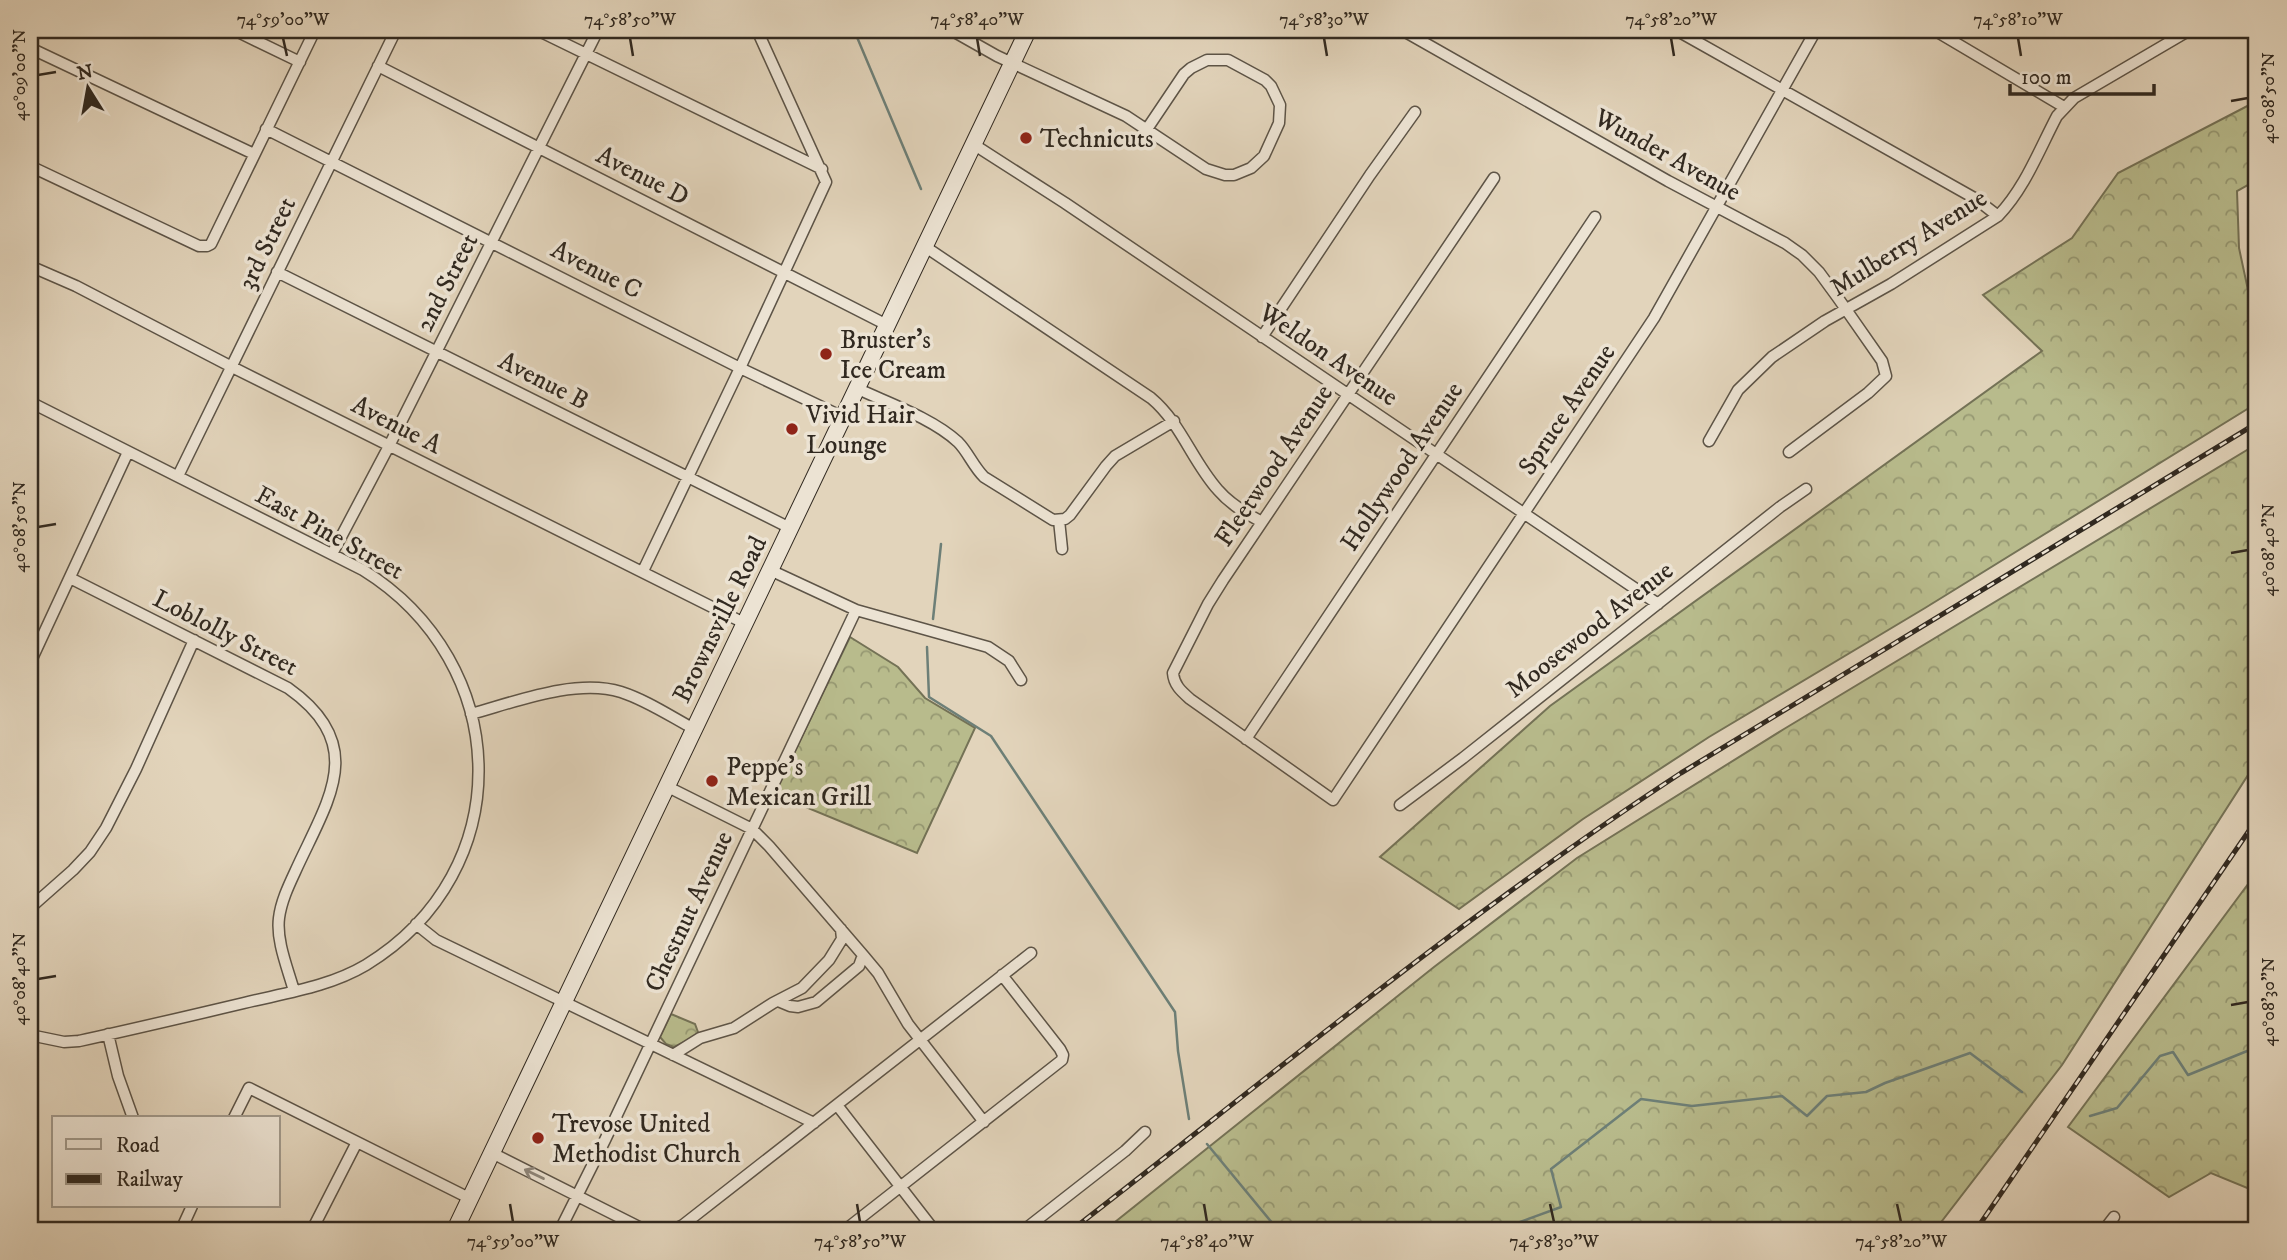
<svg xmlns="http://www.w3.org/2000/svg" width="2287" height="1260" font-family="'IM FELL DW Pica',serif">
	<defs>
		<pattern id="forest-crowns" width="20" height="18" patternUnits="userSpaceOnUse" patternTransform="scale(1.75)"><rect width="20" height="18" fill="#b8bb8c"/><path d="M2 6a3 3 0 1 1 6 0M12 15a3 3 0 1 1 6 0" fill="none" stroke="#969872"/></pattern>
	</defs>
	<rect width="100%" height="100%" fill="#e2d4bb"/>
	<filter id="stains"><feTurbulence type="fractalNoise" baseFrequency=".00286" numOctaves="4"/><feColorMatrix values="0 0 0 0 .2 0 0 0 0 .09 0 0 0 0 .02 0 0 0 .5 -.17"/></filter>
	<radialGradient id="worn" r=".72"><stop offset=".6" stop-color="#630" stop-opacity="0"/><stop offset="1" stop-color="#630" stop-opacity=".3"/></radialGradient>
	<path fill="url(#forest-crowns)" stroke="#747256" stroke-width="2" d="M 2257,101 L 2257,180 L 2237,191 L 2239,248 L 2257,332 L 2257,403 L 1925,608 L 1709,737 L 1583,819 L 1459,909 L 1380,857 L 1550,706 L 2042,351 L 1983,295 L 2072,238 L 2118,173 Z
		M 2257,444 L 2257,761 L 2062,1065 L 1935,1230 L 1105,1230 L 1434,967 L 1577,858 L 1784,729 Z
		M 850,637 L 898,667 L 925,698 L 975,728 L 917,853 L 774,794 Z
		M 2257,872 L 2257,1192 L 2211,1173 L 2169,1197 L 2068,1127 Z
		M 671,1014 L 695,1024 L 699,1035 L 674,1047 L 666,1044 L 660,1037 Z"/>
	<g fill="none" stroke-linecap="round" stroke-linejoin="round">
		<path stroke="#6d7f77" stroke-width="2.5" d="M 854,30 L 921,189
			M 933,619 L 941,544
			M 927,647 L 929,697 L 991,736 L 1175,1012 L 1178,1051 L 1189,1119
			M 2090,1116 L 2117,1108 L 2160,1056 L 2173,1052 L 2188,1075 L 2257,1047
			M 1207,1144 L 1278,1230
			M 1498,1230 L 1561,1207 L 1551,1169 L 1641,1099 L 1692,1106 L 1782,1096 L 1807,1116 L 1827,1096 L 1866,1092 L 1885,1083 L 1970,1053 L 2022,1092"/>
		<g stroke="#5d5447" stroke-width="13">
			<path id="street" d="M 234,30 L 300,62
				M 537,30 L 822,169
				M 951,30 L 997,56 L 1126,116 L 1206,169 L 1225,175 L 1234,175 L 1251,168 L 1264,156 L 1279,123 L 1280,105 L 1271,86 L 1265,80 L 1228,60 L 1207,60 L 1191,68 L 1184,74 L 1147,129
				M 1402,30 L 1668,181 L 1785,243 L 1802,255 L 1819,272 L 1838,298 L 1882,361 L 1886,376 L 1868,393 L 1789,452
				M 1676,30 L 1976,199 L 1998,216
				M 1934,30 L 2064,107
				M 30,48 L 254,154
				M 378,66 L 887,325
				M 266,129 L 740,368 L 843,417
				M 973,144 L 1065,203 L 1658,604
				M 30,166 L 199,246 L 207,246 L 211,244 L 315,30
				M 1494,178 L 1223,580 L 1208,604 L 1173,673 C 1174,685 1181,691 1190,699 L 1333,800 L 1654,318 L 1816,30
				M 924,246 L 1151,398 C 1181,423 1192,461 1218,490 C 1230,504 1245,513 1262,522
				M 30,266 L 76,286 L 230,366 L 744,623
				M 277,272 L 790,528
				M 1262,337 L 1370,175 L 1415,112
				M 856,388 C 888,403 932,418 958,442 C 968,452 973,466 984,477 L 1053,520 L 1065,519 L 1070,515 L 1106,466 L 1115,456 L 1174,421
				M 30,402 L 363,570 C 513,663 520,871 366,965 C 329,987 285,993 244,1003 C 189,1016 134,1029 79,1041 L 64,1042 L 30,1035
				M 1709,441 L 1738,390 L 1772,357 L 1825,321 L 1891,284 L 1998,216 C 2025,188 2039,150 2057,116 L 2074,98 L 2190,30
				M 178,476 L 396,30
				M 1059,520 L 1062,549
				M 332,554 L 389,446 L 598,30
				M 770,570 L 856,610 L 988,647 L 1009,661 L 1021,680
				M 643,571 L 740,368 L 826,182 L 757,30
				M 70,578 L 288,688 C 370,746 327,801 295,872 C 288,887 281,902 279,918 C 276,941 288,969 294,991
				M 30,663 L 128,452
				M 471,714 C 515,702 576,678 621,692 C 646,700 670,716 694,729
				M 1246,739 L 1595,217
				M 666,786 L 752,829 L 769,846 L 863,955 L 878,973 L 908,1024 L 984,1122
				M 1400,805 L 1463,758 L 1780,507 L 1806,489
				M 30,908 L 73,870 L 90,852 L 106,828 L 136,769 L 194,640
				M 416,924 L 436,940 L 814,1123
				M 778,1001 L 790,1006 L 798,1007 L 816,1002 L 859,966 L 863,955
				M 108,1034 L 118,1076 L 133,1118
				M 673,1055 L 700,1038 L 734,1028 L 773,1003 L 802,988 L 829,960 L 842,939 L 841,929
				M 837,1105 L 934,1230
				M 234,1118 L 249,1088 L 469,1198
				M 492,1153 L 645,1230
				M 181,1230 L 192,1206
				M 312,1230 L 357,1142
				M 560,1230 L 605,1140 L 856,610
				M 673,1230 L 683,1225 L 1031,953
				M 845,1230 L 1062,1060 L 1063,1055 L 1060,1049 L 1002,975
				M 1024,1230 L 1125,1151 L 1145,1132
				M 2104,1230 L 2114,1217"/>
		</g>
		<g stroke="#312920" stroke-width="18">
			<path id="secondary" d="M 455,1230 L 1028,30"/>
		</g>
		<use href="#street" stroke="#ece3d3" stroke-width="10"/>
		<use href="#secondary" stroke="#ece3d3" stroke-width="16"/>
		<g stroke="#312920" stroke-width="5">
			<path id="rail" d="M 1072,1230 C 1272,1075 1468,912 1681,773 L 2257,423
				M 1976,1230 L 2257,819"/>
		</g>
		<use href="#rail" stroke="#ece3d3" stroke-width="2.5" stroke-dasharray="8" stroke-linecap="butt"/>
	</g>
	<defs><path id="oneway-shaft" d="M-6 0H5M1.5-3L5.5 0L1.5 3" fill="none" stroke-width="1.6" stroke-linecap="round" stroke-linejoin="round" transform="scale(1.75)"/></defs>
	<use stroke="#8e867a" href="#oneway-shaft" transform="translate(534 1174) rotate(-154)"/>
	<path fill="none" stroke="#312920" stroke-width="2.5" d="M 283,38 L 287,56M 630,38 L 633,56M 977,38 L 980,56M 1324,38 L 1327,56M 1671,38 L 1674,56M 2018,38 L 2021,56M 38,75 L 56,72M 2231,101 L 2248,98M 38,527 L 56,524M 2231,553 L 2248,550M 38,979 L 56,976M 2231,1005 L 2248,1002M 510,1204 L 513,1222M 857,1204 L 860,1222M 1204,1204 L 1207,1222M 1550,1204 L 1554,1222M 1897,1204 L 1901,1222"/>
	<g fill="#8f2418" stroke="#ece3d3" stroke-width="2.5">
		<circle cx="1026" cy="138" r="7"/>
		<circle cx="826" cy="354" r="7"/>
		<circle cx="792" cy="429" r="7"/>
		<circle cx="712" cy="781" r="7"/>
		<circle cx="538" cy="1138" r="7"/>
	</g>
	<g text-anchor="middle" stroke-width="7" stroke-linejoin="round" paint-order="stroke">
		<g font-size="26" fill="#312920" stroke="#ece3d3" text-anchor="start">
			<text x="1040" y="147">Technicuts</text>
			<text x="840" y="348">Bruster's<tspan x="840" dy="30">Ice Cream</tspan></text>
			<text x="806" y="423">Vivid Hair<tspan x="806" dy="30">Lounge</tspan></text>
			<text x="726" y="775">Peppe's<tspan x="726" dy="30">Mexican Grill</tspan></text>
			<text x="552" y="1132">Trevose United<tspan x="552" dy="30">Methodist Church</tspan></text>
		</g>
		<g font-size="26" fill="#312920" stroke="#ece3d3">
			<text transform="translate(1668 154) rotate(29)" y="9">Wunder Avenue</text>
			<text transform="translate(643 175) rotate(27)" y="9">Avenue D</text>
			<text transform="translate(1908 242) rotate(-32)" y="9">Mulberry Avenue</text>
			<text transform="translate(266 243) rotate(-64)" y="9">3rd Street</text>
			<text transform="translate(597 269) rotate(27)" y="9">Avenue C</text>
			<text transform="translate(446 282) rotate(-63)" y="9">2nd Street</text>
			<text transform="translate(1329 354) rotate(34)" y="9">Weldon Avenue</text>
			<text transform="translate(544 380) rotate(27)" y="9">Avenue B</text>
			<text transform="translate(1566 409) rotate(-56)" y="9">Spruce Avenue</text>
			<text transform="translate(397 424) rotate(27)" y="9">Avenue A</text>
			<text transform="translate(1273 465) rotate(-56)" y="9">Fleetwood Avenue</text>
			<text transform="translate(1401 466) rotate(-56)" y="9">Hollywood Avenue</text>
			<text transform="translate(330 532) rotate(29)" y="9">East Pine Street</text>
			<text transform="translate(719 619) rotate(-64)" y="9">Brownsville Road</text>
			<text transform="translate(1589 629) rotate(-38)" y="9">Moosewood Avenue</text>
			<text transform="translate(226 632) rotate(27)" y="9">Loblolly Street</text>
			<text transform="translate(688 911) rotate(-65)" y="9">Chestnut Avenue</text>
		</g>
	</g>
	<rect width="2287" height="1260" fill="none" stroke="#e2d4bb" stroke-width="77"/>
	<rect x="52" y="1116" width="228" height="91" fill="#ece3d3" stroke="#a1998b" stroke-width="2"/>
	<rect x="66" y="1139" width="35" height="10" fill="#ece3d3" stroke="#a1998b" stroke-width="2"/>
	<text x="116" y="1152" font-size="21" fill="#312920">Road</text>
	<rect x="66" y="1174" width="35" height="10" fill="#312920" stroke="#a1998b" stroke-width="2"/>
	<text x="116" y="1186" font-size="21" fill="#312920">Railway</text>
	<g transform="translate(88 88) rotate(349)" stroke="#ece3d3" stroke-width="5" paint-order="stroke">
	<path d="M0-5L12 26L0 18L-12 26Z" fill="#312920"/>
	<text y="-10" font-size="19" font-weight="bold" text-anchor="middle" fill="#312920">N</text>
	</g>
	<path d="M2010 84v10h144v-10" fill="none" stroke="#312920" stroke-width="3.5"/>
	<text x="2021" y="84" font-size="21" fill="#312920" stroke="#ece3d3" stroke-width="5" paint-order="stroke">100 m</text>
	<rect x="38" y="38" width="2210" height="1184" fill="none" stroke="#312920" stroke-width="2.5"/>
	<g font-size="18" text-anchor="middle" fill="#312920">
		<text x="283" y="25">74°59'00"W</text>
		<text x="630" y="25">74°58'50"W</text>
		<text x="977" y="25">74°58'40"W</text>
		<text x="1324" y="25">74°58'30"W</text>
		<text x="1671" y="25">74°58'20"W</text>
		<text x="2018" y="25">74°58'10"W</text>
		<text transform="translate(19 75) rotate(-90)" y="6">40°09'00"N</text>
		<text transform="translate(2268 98) rotate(-90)" y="6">40°08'50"N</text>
		<text transform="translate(19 527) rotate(-90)" y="6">40°08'50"N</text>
		<text transform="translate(2268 550) rotate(-90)" y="6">40°08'40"N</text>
		<text transform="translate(19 979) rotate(-90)" y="6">40°08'40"N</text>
		<text transform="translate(2268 1002) rotate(-90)" y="6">40°08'30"N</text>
		<text x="513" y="1247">74°59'00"W</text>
		<text x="860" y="1247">74°58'50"W</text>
		<text x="1207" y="1247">74°58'40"W</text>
		<text x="1554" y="1247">74°58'30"W</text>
		<text x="1901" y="1247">74°58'20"W</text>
	</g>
	<rect width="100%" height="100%" filter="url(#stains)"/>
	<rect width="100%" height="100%" fill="url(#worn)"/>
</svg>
